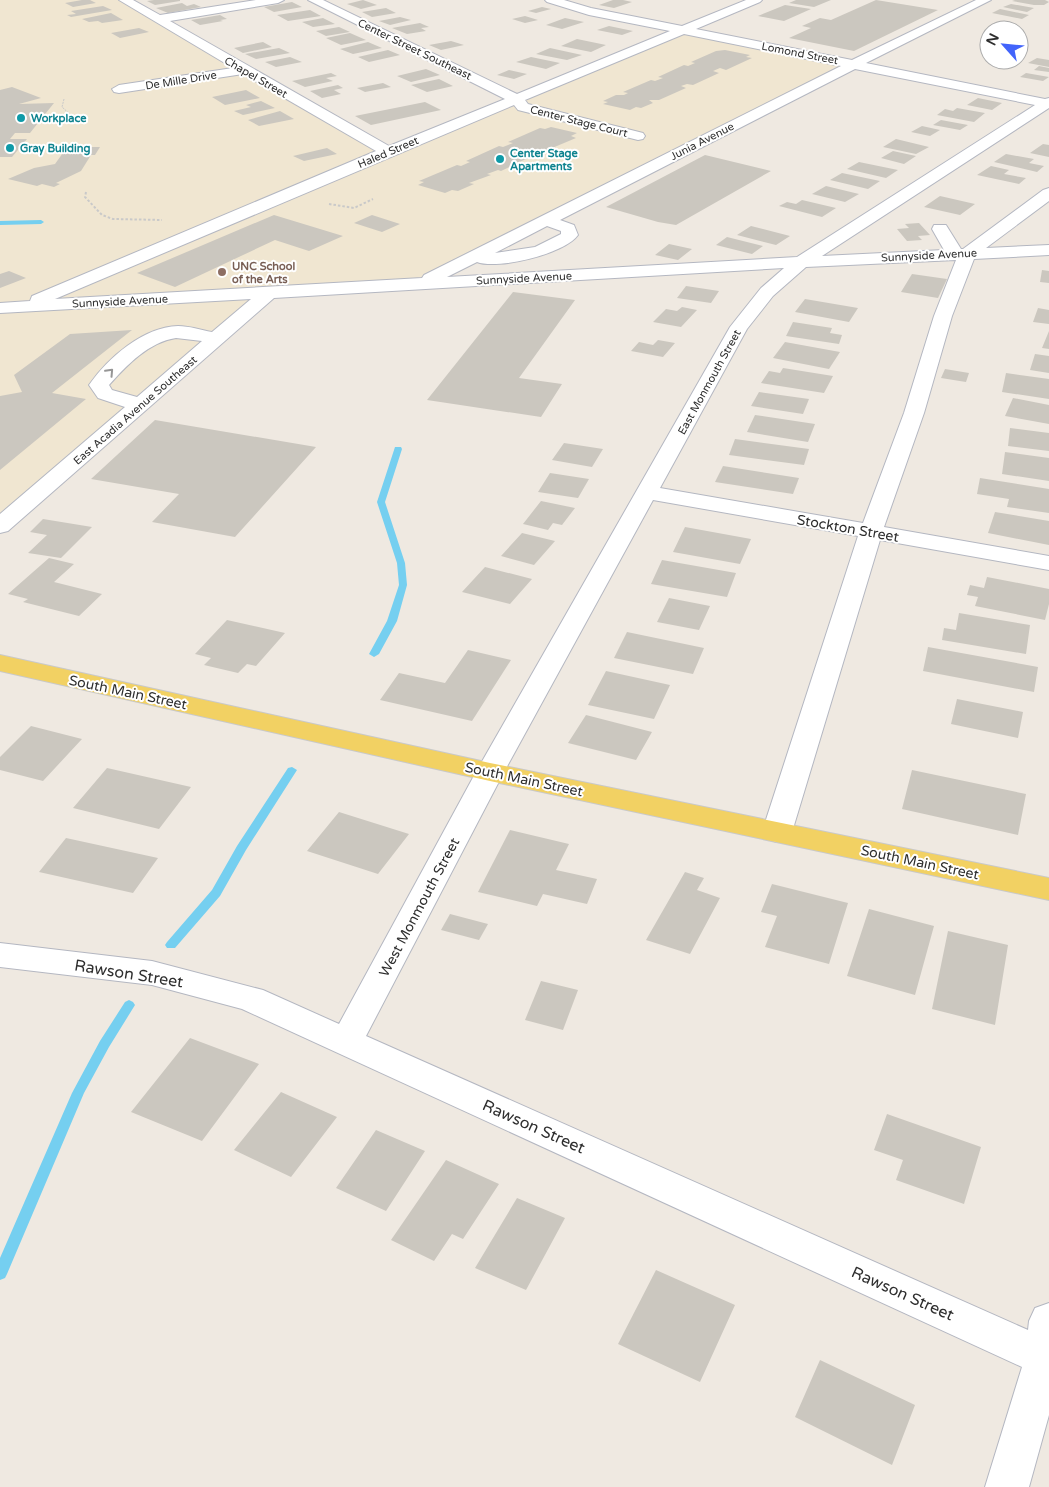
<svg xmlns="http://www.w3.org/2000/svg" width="1049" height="1487" font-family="'Varela Round',sans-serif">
	<rect width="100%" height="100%" fill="#efe9e1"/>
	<path fill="#f0e6d1" d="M 0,0 L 124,0 L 388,152 L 683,30 L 854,64 L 420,284 L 269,293 L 0,526 Z"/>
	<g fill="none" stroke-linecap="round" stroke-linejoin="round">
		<path fill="#75cff0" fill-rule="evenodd" d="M 0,221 L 41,220 L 44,222 L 41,224 L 0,225 Z
			M 395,447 L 401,447 L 402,449 L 385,502 L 405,563 L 407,585 L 397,621 L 379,654 L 374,657 L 369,654 L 387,621 L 399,585 L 397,563 L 377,502 Z
			M 292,767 L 297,770 L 246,850 L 220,896 L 175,948 L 167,948 L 165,945 L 167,942 L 212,890 L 237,846 L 288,768 Z
			M 129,1000 L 133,1002 L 135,1005 L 109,1047 L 84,1093 L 7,1274 L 5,1278 L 0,1280 L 0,1258 L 72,1093 L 100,1041 L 125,1002 Z"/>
	</g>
	<path fill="#cbc7bf" d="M 82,0 L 90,0 L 96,3 L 73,7 L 65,3 Z
		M 154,0 L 180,0 L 180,1 L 155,5 L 147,1 Z
		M 363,0 L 377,5 L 361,9 L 347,4 Z
		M 613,0 L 623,0 L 632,2 L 614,8 L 599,5 Z
		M 796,0 L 831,0 L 814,7 L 789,3 Z
		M 876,0 L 938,10 L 854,51 L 789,38 L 811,28 L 802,26 L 820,18 L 831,20 Z
		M 1015,0 L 1045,0 L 1049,2 L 1044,5 L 1034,5 L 1012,1 Z
		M 292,2 L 302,7 L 274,12 L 264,7 Z
		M 182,3 L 187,6 L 194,4 L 201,7 L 168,13 L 156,8 Z
		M 1011,4 L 1034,8 L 1027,12 L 1003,7 Z
		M 785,5 L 811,9 L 784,21 L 758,16 Z
		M 103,6 L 112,10 L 71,17 L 67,15 L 76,14 L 71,11 Z
		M 542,7 L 551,9 L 536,13 L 528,11 Z
		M 386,8 L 396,13 L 372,17 L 362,12 Z
		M 1000,9 L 1029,15 L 1022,19 L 992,13 Z
		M 310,10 L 321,16 L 288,21 L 277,15 Z
		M 111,13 L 123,20 L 102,23 L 98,21 L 89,22 L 82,19 Z
		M 220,15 L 227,19 L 220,20 L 223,21 L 200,25 L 191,20 Z
		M 525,16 L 538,20 L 525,23 L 512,19 Z
		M 400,17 L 411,20 L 390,25 L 379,21 Z
		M 323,18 L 335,24 L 313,27 L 302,22 Z
		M 565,18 L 584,22 L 562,29 L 546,25 Z
		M 420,23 L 429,27 L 421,28 L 426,31 L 407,34 L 392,28 Z
		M 609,26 L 633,31 L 622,35 L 597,30 Z
		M 339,27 L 350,32 L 326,36 L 316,31 Z
		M 139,28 L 149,32 L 120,38 L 111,33 Z
		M 350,33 L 366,40 L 341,45 L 326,38 Z
		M 577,39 L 606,45 L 591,52 L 561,46 Z
		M 451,41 L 464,45 L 441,50 L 429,45 Z
		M 263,42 L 272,47 L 243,53 L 234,48 Z
		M 368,42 L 382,48 L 353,54 L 340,49 Z
		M 279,48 L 290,53 L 256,59 L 245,54 Z
		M 550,48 L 582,55 L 567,60 L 536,54 Z
		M 388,50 L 400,55 L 369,62 L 358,57 Z
		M 725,50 L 750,55 L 746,57 L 752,58 L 726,70 L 720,68 L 713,71 L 719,73 L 693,85 L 687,84 L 681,86 L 686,88 L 659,100 L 649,100 L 653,103 L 641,108 L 636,107 L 630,110 L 603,104 L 608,102 L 603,101 L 616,95 L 624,95 L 628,93 L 623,92 L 651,80 L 655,81 L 663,78 L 658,77 L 684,65 L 688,66 L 695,63 L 691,62 L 716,51 Z
		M 290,57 L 302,62 L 276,67 L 265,62 Z
		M 531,57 L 560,63 L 546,69 L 516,62 Z
		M 1037,58 L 1049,60 L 1049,67 L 1028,63 Z
		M 1039,66 L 1049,68 L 1049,72 L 1034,70 Z
		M 426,69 L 440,75 L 411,82 L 397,76 Z
		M 509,70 L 527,74 L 514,79 L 497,75 Z
		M 331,73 L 337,76 L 326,78 L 333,81 L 305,87 L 292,81 Z
		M 1026,73 L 1049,77 L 1043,81 L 1020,77 Z
		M 439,79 L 453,86 L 427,92 L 411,85 Z
		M 383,83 L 391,87 L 365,92 L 357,88 Z
		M 338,85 L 343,88 L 334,90 L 341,94 L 322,98 L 310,91 Z
		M 12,87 L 41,98 L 19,104 L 54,103 L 30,133 L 15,133 L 10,139 L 27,139 L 12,157 L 0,157 L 0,90 Z
		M 246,90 L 260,98 L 225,105 L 212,97 Z
		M 978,98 L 1002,103 L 992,110 L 967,105 Z
		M 261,101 L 275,108 L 243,115 L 234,111 L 251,107 L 246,105 Z
		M 425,102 L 441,110 L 371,125 L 355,116 Z
		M 957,108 L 985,113 L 974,122 L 937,115 L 945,109 L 953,111 Z
		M 280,111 L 294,119 L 259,126 L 248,120 Z
		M 941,120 L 968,125 L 960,130 L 933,125 Z
		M 922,126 L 940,130 L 930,136 L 911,132 Z
		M 551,127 L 577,133 L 571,136 L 576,138 L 545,151 L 540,150 L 530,155 L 534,156 L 519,162 L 516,162 L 513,163 L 516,164 L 501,171 L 498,170 L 487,174 L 491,175 L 469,183 L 474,184 L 458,191 L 452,190 L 445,193 L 418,185 L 424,182 L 419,181 L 457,165 L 461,166 L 470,162 L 466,161 L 499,146 L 503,147 L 513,143 L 508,142 L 540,128 L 545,129 Z
		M 896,139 L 929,147 L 916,154 L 883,147 Z
		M 1043,144 L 1049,145 L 1049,157 L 1030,153 Z
		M 84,147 L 100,147 L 95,155 L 91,155 L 81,171 L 56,183 L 60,184 L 54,187 L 42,184 L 37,186 L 8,179 L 34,168 L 55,164 L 65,150 L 82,150 Z
		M 327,148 L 337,154 L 304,161 L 293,156 Z
		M 893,151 L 916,156 L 904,164 L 881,158 Z
		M 1006,154 L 1034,159 L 1029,163 L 1044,166 L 1037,172 L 994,162 Z
		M 705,155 L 771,171 L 676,225 L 658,222 L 606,207 Z
		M 859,162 L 898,170 L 886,178 L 847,169 Z
		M 991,166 L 1009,170 L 1004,174 L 1026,178 L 1019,184 L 977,175 Z
		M 842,173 L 880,181 L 868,189 L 830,180 Z
		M 826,186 L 859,194 L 845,202 L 812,194 Z
		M 940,196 L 975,204 L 960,215 L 924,207 Z
		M 802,200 L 836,208 L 822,217 L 779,206 L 787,202 L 796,204 Z
		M 274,215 L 343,236 L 309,251 L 275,240 L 175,287 L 137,273 Z
		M 372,215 L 400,224 L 382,232 L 354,223 Z
		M 919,223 L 930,235 L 918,236 L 922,240 L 907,241 L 897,229 L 909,228 L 905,224 Z
		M 751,226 L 790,236 L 776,245 L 737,235 Z
		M 727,237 L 763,246 L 752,254 L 716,245 Z
		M 669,244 L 692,249 L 678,260 L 655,255 Z
		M 1042,270 L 1049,271 L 1049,283 L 1040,282 Z
		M 9,271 L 26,278 L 0,288 L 0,274 Z
		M 912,274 L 947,279 L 938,298 L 901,292 Z
		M 686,286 L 719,291 L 711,303 L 677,298 Z
		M 513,292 L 575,300 L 519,378 L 562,384 L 541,417 L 427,400 Z
		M 805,299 L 858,308 L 849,322 L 795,312 Z
		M 682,307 L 697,310 L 681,327 L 653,322 L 666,309 L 677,311 Z
		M 1038,308 L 1049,310 L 1049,324 L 1033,322 Z
		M 793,322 L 832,328 L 830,333 L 842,335 L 839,344 L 786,336 Z
		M 132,330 L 52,393 L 86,399 L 0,470 L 0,396 L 22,392 L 14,375 L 70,334 Z
		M 1049,331 L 1049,349 L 1042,348 Z
		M 658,340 L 675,343 L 663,357 L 631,351 L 639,342 L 653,345 Z
		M 785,342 L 840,352 L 829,369 L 773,358 Z
		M 1035,354 L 1049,356 L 1049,373 L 1030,370 Z
		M 783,368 L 833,376 L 824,393 L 761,383 L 769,371 L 780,373 Z
		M 945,369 L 969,373 L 966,382 L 941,378 Z
		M 1006,373 L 1049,379 L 1049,399 L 1002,392 Z
		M 759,392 L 809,399 L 803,414 L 751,406 Z
		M 1013,398 L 1049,405 L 1049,424 L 1005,416 Z
		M 755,415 L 815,424 L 808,442 L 747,432 Z
		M 155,420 L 316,447 L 235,537 L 152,522 L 179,494 L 91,479 Z
		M 1010,428 L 1049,433 L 1049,451 L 1008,446 Z
		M 735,439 L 809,449 L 804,465 L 729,455 Z
		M 564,443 L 603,449 L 592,467 L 552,460 Z
		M 1005,452 L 1049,458 L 1049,481 L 1002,474 Z
		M 723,466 L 799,478 L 793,494 L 715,482 Z
		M 550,473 L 589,479 L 578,498 L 538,492 Z
		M 980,478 L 1049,489 L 1049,513 L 1007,507 L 1009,499 L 977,494 Z
		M 541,501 L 575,508 L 562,525 L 553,523 L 548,530 L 523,524 Z
		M 995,512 L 1049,521 L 1049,545 L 988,533 Z
		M 43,519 L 92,527 L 61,558 L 28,553 L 47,535 L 30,532 Z
		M 685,527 L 751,539 L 740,564 L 673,552 Z
		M 522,533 L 555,541 L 534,565 L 501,556 Z
		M 49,558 L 74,564 L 54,582 L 102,594 L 79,616 L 23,602 L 28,599 L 8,594 Z
		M 662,560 L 736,573 L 727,597 L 651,584 Z
		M 485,567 L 532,579 L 510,604 L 462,592 Z
		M 987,577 L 1049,589 L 1049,604 L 1045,620 L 975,606 L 978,597 L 967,595 L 970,585 L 984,588 Z
		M 669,598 L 710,606 L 699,630 L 657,622 Z
		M 959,613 L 1030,625 L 1026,654 L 942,640 L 944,628 L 956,630 Z
		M 227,620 L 285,633 L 256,666 L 247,664 L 238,673 L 204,665 L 211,658 L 195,654 Z
		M 627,632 L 704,648 L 693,674 L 614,658 Z
		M 928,647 L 1038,667 L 1034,692 L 923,671 Z
		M 468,650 L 511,660 L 472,721 L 380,700 L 399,673 L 445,683 Z
		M 606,671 L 670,685 L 654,719 L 588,705 Z
		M 957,699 L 1023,712 L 1018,738 L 951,724 Z
		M 586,715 L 652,732 L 636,760 L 568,743 Z
		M 31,726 L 82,739 L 43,781 L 0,770 L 0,757 Z
		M 107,768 L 191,787 L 159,829 L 73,808 Z
		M 912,770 L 1026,794 L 1018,835 L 902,809 Z
		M 339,812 L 409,834 L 378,874 L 307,851 Z
		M 510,830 L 569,844 L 556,870 L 597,879 L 587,904 L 543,894 L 537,906 L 478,892 Z
		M 66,838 L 158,858 L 133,893 L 39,872 Z
		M 685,872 L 704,878 L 697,890 L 720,898 L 690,954 L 646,940 Z
		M 772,884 L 848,903 L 829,964 L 765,947 L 777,916 L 761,912 Z
		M 869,909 L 934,926 L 915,995 L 847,976 Z
		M 450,914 L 488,924 L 479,940 L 441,930 Z
		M 948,931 L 1008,945 L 995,1025 L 932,1009 Z
		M 541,981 L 578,990 L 563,1030 L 525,1020 Z
		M 190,1038 L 259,1064 L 202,1141 L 131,1112 Z
		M 281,1092 L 337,1117 L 291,1177 L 234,1150 Z
		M 887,1114 L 981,1147 L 964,1204 L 896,1180 L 903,1160 L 874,1150 Z
		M 376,1130 L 425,1151 L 386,1211 L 336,1188 Z
		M 446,1160 L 499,1184 L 463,1239 L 452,1234 L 434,1261 L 391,1240 Z
		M 517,1198 L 565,1218 L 526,1290 L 475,1268 Z
		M 656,1270 L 735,1305 L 700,1382 L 618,1344 Z
		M 820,1360 L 915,1405 L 892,1465 L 795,1417 Z"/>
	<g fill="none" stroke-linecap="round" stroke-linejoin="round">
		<g stroke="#b4b7c1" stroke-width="2">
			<path id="minor" d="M 119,0 L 133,0 L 160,15 L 256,0 L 284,0 L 278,3 L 170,21 L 389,146 L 505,99 L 308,0 L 323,0 L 517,94 L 670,31 L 589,15 L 547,2 L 545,0 L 564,0 L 591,8 L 682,26 L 746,0 L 762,0 L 760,2 L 696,29 L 852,60 L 976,0 L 991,0 L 866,63 L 1045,99 L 1049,98 L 1049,108 L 822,256 L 944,250 L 932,229 L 934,225 L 946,225 L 961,249 L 963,249 L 1043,190 L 1049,188 L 1049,201 L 986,248 L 1049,245 L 1049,255 L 974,259 L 952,316 L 924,413 L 884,527 L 1049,556 L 1049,570 L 880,540 L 792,832 L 787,839 L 777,842 L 767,839 L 762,832 L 858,536 L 653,500 L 504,772 L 366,1036 L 1028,1330 L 1029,1321 L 1035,1308 L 1049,1303 L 1049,1415 L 1029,1487 L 985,1487 L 1022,1367 L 242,1009 L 152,985 L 0,967 L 0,943 L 152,961 L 263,990 L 339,1024 L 476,772 L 730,327 L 761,288 L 784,268 L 274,298 L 8,531 L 0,533 L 0,514 L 125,407 L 98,398 L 89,385 C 108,358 143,327 178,326 C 189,326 201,330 212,332 L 251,299 L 0,313 L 0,303 L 30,301 L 32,296 L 376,151 L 243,74 L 119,93 L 114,92 L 112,89 L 119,85 L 233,68 ZM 684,34 L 841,66 L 424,275 L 422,278 L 55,299 L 514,105 L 518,110 L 638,140 L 643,139 L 645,136 L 643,133 L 528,104 L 525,100 ZM 855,69 L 1035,105 L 797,257 L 447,277 L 477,262 C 497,270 565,254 578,235 L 574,225 L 560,220 ZM 547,226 L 561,231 L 561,234 L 535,247 L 495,253 ZM 956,260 L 934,316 L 904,413 L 863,523 L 660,488 L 747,329 L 773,296 L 806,267 ZM 176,338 L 202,341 L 137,397 L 112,390 L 109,385 C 127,365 149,342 176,338 Z"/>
		</g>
		<g stroke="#c9c9c9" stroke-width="2">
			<path id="major" d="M 0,655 L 490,763 L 1049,878 L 1049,900 L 490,781 L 0,671 Z"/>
		</g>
		<path stroke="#c9c9c9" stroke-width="1" stroke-dasharray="2 1" stroke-linecap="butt" d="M 64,99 L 62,107 L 72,116"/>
		<path stroke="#c9c9c9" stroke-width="2" stroke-dasharray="2.5 2" stroke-linecap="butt" d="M 86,192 L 85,197 L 102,215 L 113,219 L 162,220
			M 329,204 L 354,208 L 373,199"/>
		<use href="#minor" fill="#fff" fill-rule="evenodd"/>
		<use href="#major" fill="#f2d163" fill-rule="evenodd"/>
	</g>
	<defs><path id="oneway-chevron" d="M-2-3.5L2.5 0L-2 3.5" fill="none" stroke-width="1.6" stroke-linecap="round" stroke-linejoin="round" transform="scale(1.25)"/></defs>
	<use stroke="#969696" href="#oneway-chevron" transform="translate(110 372) rotate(-47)"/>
	<g fill="#0f9aa8" stroke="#fff" stroke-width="2">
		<circle cx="21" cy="118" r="5"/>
		<circle cx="10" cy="148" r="5"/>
		<circle cx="500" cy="159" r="5"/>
	</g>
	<circle fill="#8d6e63" stroke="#fff" stroke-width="2" cx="222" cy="272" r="5"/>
	<g text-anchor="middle" stroke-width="4" stroke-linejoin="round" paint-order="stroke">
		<g font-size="11" fill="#2e2e2e" stroke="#fff">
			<text transform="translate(415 49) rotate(26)" y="4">Center Street Southeast</text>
			<text transform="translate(800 53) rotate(11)" y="4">Lomond Street</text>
			<text transform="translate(256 77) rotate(30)" y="4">Chapel Street</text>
			<text transform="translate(181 80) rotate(-9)" y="4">De Mille Drive</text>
			<text transform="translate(579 121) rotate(14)" y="4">Center Stage Court</text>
			<text transform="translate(702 141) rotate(-27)" y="4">Junia Avenue</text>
			<text transform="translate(388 152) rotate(-23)" y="4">Haled Street</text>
			<text transform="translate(929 255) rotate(-3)" y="4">Sunnyside Avenue</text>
			<text transform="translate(524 278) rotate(-3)" y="4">Sunnyside Avenue</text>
			<text transform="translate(120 301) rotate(-3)" y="4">Sunnyside Avenue</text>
			<text transform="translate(709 382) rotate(-61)" y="4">East Monmouth Street</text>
			<text transform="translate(135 410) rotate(-41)" y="4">East Acadia Avenue Southeast</text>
		</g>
		<g font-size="11" font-weight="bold" fill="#0d838f" stroke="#fff" text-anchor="start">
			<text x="31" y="122">Workplace</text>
			<text x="20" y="152">Gray Building</text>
			<text x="510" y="157">Center Stage<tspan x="510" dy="13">Apartments</tspan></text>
		</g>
		<g font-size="11" font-weight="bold" fill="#785e54" stroke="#fff" text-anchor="start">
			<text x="232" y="270">UNC School<tspan x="232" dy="13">of the Arts</tspan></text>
		</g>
		<g font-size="14" fill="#2e2e2e" stroke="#fff">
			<text transform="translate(848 528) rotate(10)" y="5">Stockton Street</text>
			<text transform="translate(128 692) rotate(12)" y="5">South Main Street</text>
			<text transform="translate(524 779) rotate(12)" y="5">South Main Street</text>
			<text transform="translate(920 862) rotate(12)" y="5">South Main Street</text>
			<text transform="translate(419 907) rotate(-62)" y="5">West Monmouth Street</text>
		</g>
		<g font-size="16" fill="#2e2e2e" stroke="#fff">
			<text transform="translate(129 973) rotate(9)" y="6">Rawson Street</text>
			<text transform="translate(534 1126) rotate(24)" y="6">Rawson Street</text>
			<text transform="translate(903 1293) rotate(24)" y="6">Rawson Street</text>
		</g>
	</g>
	<g transform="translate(1004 45) rotate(297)"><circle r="24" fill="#ffffff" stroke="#ababab"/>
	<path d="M0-4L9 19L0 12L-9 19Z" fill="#4264fb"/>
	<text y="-8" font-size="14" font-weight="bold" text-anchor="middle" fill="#2e2e2e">N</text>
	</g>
</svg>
